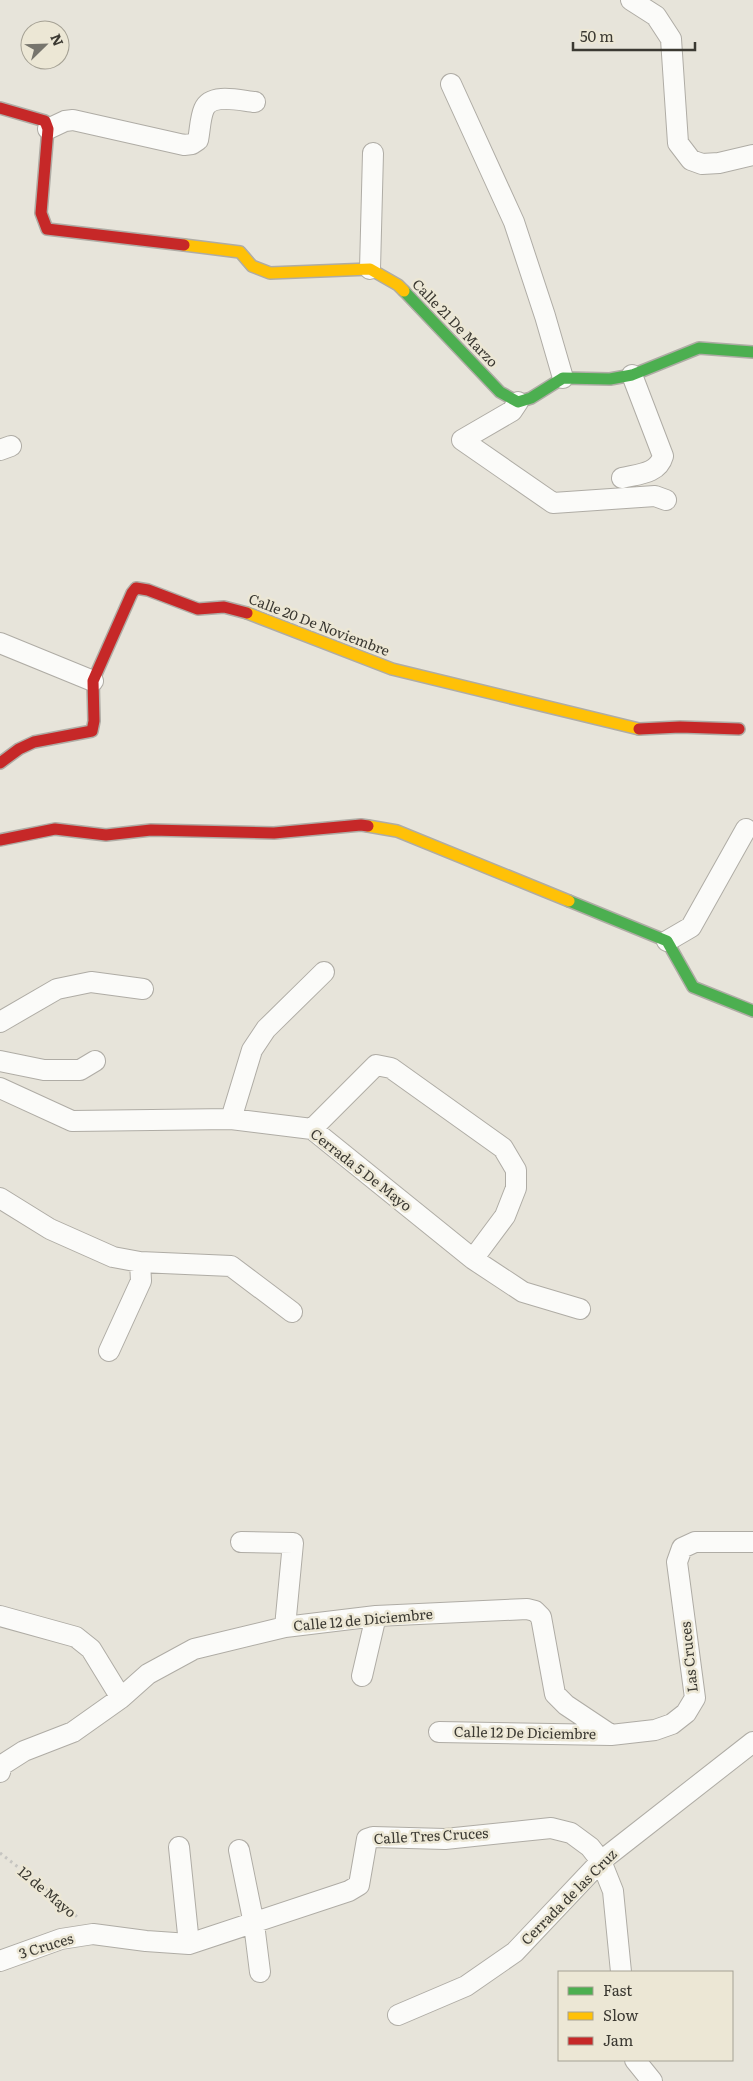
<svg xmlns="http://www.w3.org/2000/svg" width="753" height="2081" font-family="Literata,serif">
	<rect width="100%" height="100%" fill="#e7e4da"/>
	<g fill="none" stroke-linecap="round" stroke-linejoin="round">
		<g stroke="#afaca5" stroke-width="22">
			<path id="street" d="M 631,0 L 656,16 L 671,39 L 678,143 L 691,160 L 702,164 L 719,163 L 753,155
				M 451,84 L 514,222 L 545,316 L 563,378
				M 48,129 L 65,121 L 73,120 L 184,145 L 192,144 L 198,140 C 200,131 200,118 204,109 C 211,92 242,101 255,102
				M 370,269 L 373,153
				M 518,402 L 512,411 L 462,440 L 553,503 L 655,496 L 666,500
				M 0,450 L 11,446
				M 622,478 C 638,474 658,474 663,456 L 632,375
				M 0,643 L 93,681
				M 667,941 L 691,927 L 746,829
				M 0,1022 L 57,989 L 91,982 L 143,989
				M 0,1061 L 44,1070 L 80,1070 L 95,1061
				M 0,1088 L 72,1121 L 231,1119 L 312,1129 L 473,1259 L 523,1292 L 580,1309
				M 231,1119 L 252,1050 L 266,1029 L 324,972
				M 312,1129 L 376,1065 L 391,1068 L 503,1148 L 516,1170 L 516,1188 L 505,1216 L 473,1259
				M 0,1198 L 50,1229 L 113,1257 L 140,1262 L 231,1266 L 292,1312
				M 109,1351 L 141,1281 L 140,1262
				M 241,1542 L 293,1543 L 285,1627
				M 0,1616 L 76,1637 L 91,1649 L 121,1698
				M 362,1676 L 376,1616
				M 439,1732 L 611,1735 L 655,1730 L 672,1724 L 686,1713 L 695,1698 L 677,1562 L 682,1548 L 695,1542 L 753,1542
				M 0,1772 L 2,1765 L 24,1751 L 73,1732 L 121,1698 L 148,1674 L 194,1649 L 285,1627 L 376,1616 L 527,1609 L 535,1611 L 541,1617 L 555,1694 L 566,1705 L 611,1735
				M 179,1847 L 189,1944
				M 239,1850 L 254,1924 L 260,1972
				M 0,1961 L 61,1939 L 93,1934 L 146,1941 L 189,1944 L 349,1891 L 359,1885 L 367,1839 L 373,1837 L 445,1839 L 551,1828 L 571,1833 L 590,1847 L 601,1861 L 613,1891 L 621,1972
				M 398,2015 L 466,1986 L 515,1952 L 601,1861 L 753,1742
				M 635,2060 L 652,2081"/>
		</g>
		<g stroke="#afaca5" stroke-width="14">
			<path id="fast" d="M 404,291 L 500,392 L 518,402 L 531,398 L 563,378 L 610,379 L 632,375 L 699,348 L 753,352
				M 569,901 L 667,941 L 693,987 L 753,1011"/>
		</g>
		<g stroke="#afaca5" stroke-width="14">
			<path id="slow" d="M 184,245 L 240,252 L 252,266 L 270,273 L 370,269 L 398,285 L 404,291
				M 247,613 L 392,669 L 639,729
				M 368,826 L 397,831 L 569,901"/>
		</g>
		<g stroke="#afaca5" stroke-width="14">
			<path id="jam" d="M 0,108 L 45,121 L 48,129 L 41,213 L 47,229 L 184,245
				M 639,729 L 680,727 L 739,729
				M 0,763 L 19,749 L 34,742 L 92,731 L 94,721 L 93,681 L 132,593 L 136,588 L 148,590 L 198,609 L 224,607 L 247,613
				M 0,840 L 55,829 L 106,835 L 151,830 L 274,833 L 361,825 L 368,826"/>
		</g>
		<path stroke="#c6c5c1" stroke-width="3" stroke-dasharray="2.5 4" stroke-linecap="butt" d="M 0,1853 L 64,1903 L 78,1918"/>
		<use href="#street" stroke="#fbfbf9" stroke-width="20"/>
		<use href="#fast" stroke="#4caf50" stroke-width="11"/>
		<use href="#slow" stroke="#ffc107" stroke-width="11"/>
		<use href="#jam" stroke="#c62828" stroke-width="11"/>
	</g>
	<g text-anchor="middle" stroke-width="5" stroke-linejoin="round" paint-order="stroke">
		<g font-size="14" fill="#3b3932" stroke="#ece7d5">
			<text transform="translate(455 323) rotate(46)" y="5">Calle 21 De Marzo</text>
			<text transform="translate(319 625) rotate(21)" y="5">Calle 20 De Noviembre</text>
			<text transform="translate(361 1170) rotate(38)" y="5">Cerrada 5 De Mayo</text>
			<text transform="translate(363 1620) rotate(-5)" y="5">Calle 12 de Diciembre</text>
			<text transform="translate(689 1657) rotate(-96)" y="5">Las Cruces</text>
			<text transform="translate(525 1733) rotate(1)" y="5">Calle 12 De Diciembre</text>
			<text transform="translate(431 1836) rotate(-3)" y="5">Calle Tres Cruces</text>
			<text transform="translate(47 1892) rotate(40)" y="5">12 de Mayo</text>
			<text transform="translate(569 1897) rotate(-45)" y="5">Cerrada de las Cruz</text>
			<text transform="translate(46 1946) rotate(-17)" y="5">3 Cruces</text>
		</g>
	</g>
	<rect x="558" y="1971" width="175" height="90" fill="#ece7d5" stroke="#a5a194"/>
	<rect x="568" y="1987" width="25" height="8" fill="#4caf50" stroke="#a5a194"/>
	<text x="603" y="1996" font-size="15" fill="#3b3932">Fast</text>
	<rect x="568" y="2012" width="25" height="8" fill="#ffc107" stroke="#a5a194"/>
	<text x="603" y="2021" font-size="15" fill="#3b3932">Slow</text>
	<rect x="568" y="2037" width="25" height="8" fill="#c62828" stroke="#a5a194"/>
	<text x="603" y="2046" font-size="15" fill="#3b3932">Jam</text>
	<g transform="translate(45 45) rotate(67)"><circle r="24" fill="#ece7d5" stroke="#a5a194"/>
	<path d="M0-4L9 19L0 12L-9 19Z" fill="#77756d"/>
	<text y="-8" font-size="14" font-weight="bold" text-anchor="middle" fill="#3b3932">N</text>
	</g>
	<path d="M573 42v8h122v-8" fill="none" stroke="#3b3932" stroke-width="2.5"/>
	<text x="580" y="42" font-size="15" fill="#3b3932" stroke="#ece7d5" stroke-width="4" paint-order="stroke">50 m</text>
</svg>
